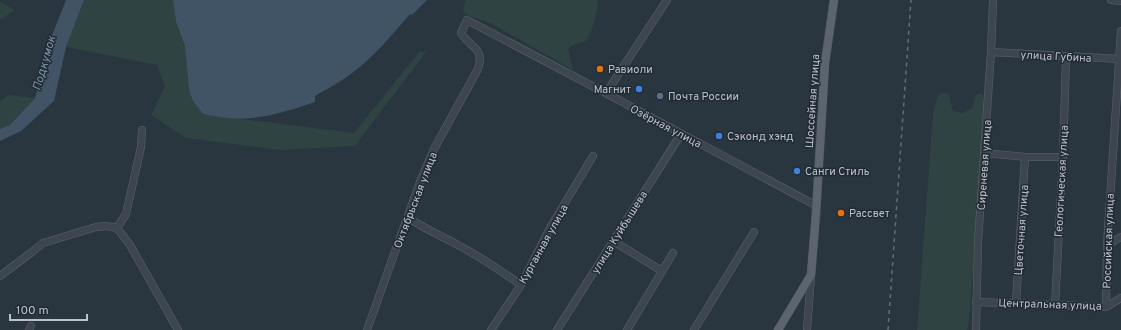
<svg xmlns="http://www.w3.org/2000/svg" width="1121" height="330" font-family="Overpass,sans-serif">
	<rect width="100%" height="100%" fill="#29353f"/>
	<path fill="#2e4342" d="M 84,0 L 173,0 L 176,22 L 185,46 L 189,90 L 203,114 L 354,133 L 419,52 L 426,52 L 355,146 L 280,150 L 186,138 L 151,115 L 165,86 L 157,65 L 66,47 Z
		M 466,0 L 598,0 C 597,15 594,28 586,41 L 573,45 L 568,49 L 573,70 L 492,24 L 467,15 L 463,10 Z
		M 0,2 L 15,10 L 0,20 Z
		M 944,92 L 949,95 L 953,111 L 963,113 L 972,108 L 976,95 L 982,93 L 985,103 L 969,323 L 967,330 L 917,330 L 933,114 L 938,96 Z
		M 9,95 L 35,98 L 10,125 L 0,129 L 0,101 Z"/>
	<path fill="#415466" d="M 66,0 L 84,0 L 66,47 L 54,101 L 21,131 L 0,141 L 0,129 L 10,125 L 35,98 L 46,59 L 49,43 Z
		M 173,0 L 427,0 L 412,15 L 410,14 C 395,31 380,50 361,66 C 347,78 331,87 315,96 L 315,102 C 294,109 274,116 252,118 C 236,120 219,117 203,114 L 193,101 L 189,90 L 185,46 L 176,22 Z"/>
	<g fill="none" stroke-linecap="round" stroke-linejoin="round">
		<g stroke="#5b646c" stroke-width="8">
			<path id="minor" d="M 1111,0 L 1121,1
				M 991,52 L 1121,59
				M 606,93 L 667,0
				M 985,153 L 1025,157 L 1063,157
				M 408,217 C 422,228 440,235 456,244 C 479,256 500,270 521,285
				M 117,228 L 130,245 L 178,330
				M 117,228 L 126,214 L 141,147 L 142,130
				M 613,241 L 662,271
				M 1107,245 L 1121,237
				M 0,276 L 32,252 L 43,243 L 96,227 L 106,226 L 117,228
				M 976,302 L 1106,307 L 1121,298
				M 1016,303 L 1025,157
				M 1055,305 L 1063,157 L 1066,57
				M 1106,307 L 1107,245 L 1121,31
				M 29,330 L 31,326
				M 367,330 L 421,179 L 434,149 L 478,69 C 485,47 470,48 461,33 L 467,20 L 613,97 L 817,206
				M 491,330 L 521,285 L 550,228 L 593,156
				M 557,330 L 681,134
				M 627,330 L 673,253
				M 694,330 L 754,232
				M 807,330 L 811,276
				M 976,330 L 978,242 L 991,52 L 993,0"/>
		</g>
		<g stroke="#4a525b" stroke-width="9">
			<path id="major" d="M 778,330 L 811,275 L 816,213 L 825,63 L 834,0"/>
		</g>
		<use href="#minor" stroke="#3d464f" stroke-width="7"/>
		<use href="#major" stroke="#5c656f" stroke-width="8"/>
		<path stroke="#626d78" stroke-width="1.5" stroke-dasharray="4 4" stroke-linecap="butt" d="M 888,330 L 911,0"/>
	</g>
	<g fill="#e8710a" stroke="#222b34" stroke-width="1.5">
		<circle cx="600" cy="69" r="4"/>
		<circle cx="841" cy="213" r="4"/>
	</g>
	<g fill="#3f7fe0" stroke="#222b34" stroke-width="1.5">
		<circle cx="639" cy="89" r="4"/>
		<circle cx="719" cy="136" r="4"/>
		<circle cx="797" cy="171" r="4"/>
	</g>
	<circle fill="#5c6f8a" stroke="#222b34" stroke-width="1.5" cx="660" cy="96" r="4"/>
	<g text-anchor="middle" stroke-width="3" stroke-linejoin="round" paint-order="stroke">
		<g font-size="11" fill="#bac1c9" stroke="#222b34">
			<text transform="translate(1056 56) rotate(3)" y="4">улица Губина</text>
			<text transform="translate(812 101) rotate(-86)" y="4">Шоссейная улица</text>
			<text transform="translate(666 126) rotate(28)" y="4">Озёрная улица</text>
			<text transform="translate(984 165) rotate(-86)" y="4">Сиреневая улица</text>
			<text transform="translate(1061 181) rotate(-87)" y="4">Геологическая улица</text>
			<text transform="translate(415 200) rotate(-69)" y="4">Октябрьская улица</text>
			<text transform="translate(1021 230) rotate(-86)" y="4">Цветочная улица</text>
			<text transform="translate(619 232) rotate(-58)" y="4">улица Куйбышева</text>
			<text transform="translate(1108 241) rotate(-88)" y="4">Российская улица</text>
			<text transform="translate(543 244) rotate(-61)" y="4">Курганная улица</text>
			<text transform="translate(1050 304) rotate(2)" y="4">Центральная улица</text>
		</g>
		<g font-size="11" fill="#bac1c9" stroke="#222b34" text-anchor="start">
			<text x="608" y="73">Равиоли</text>
			<text x="631" y="93" text-anchor="end">Магнит</text>
			<text x="668" y="100">Почта России</text>
			<text x="727" y="140">Сэконд хэнд</text>
			<text x="805" y="175">Санги Стиль</text>
			<text x="849" y="217">Рассвет</text>
		</g>
		<g font-size="12" font-style="italic" fill="#7e94a9" stroke="#222b34">
			<text transform="translate(44 63) rotate(-74)" y="4">Подкумок</text>
		</g>
	</g>
	<path d="M10 314v6h77v-6" fill="none" stroke="#bac1c9" stroke-width="2"/>
	<text x="16" y="314" font-size="12" fill="#bac1c9" stroke="#222b34" stroke-width="3" paint-order="stroke">100 m</text>
</svg>
